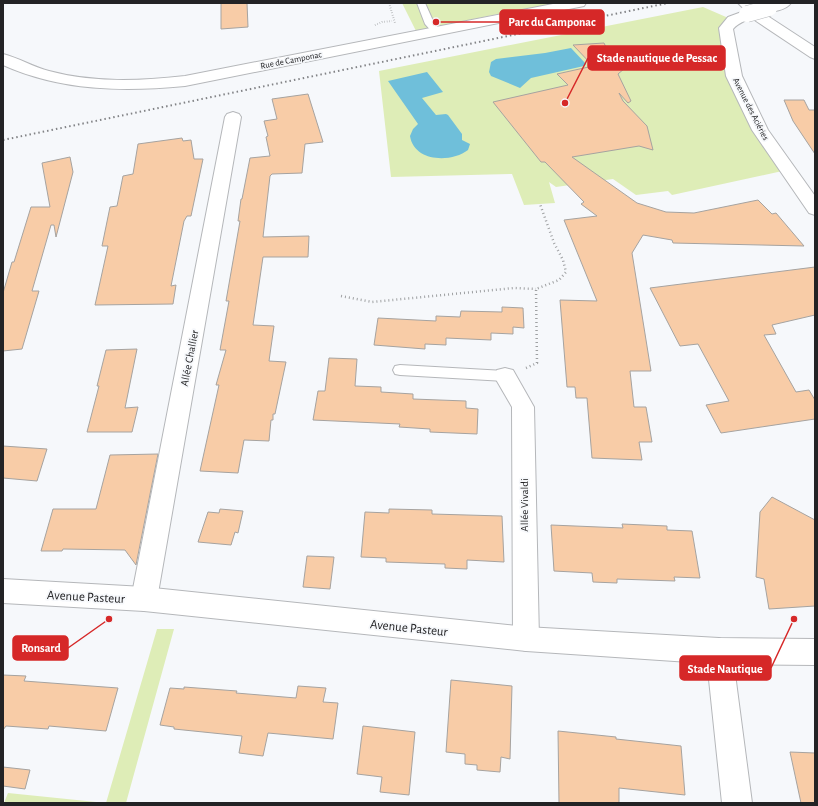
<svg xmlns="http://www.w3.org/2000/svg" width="818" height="806" font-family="'Alegreya Sans',sans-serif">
	<rect width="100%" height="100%" fill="#f6f8fb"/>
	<path fill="#deedb7" d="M 402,3 L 562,3 L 493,15 L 416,31 Z
		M 703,7 L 733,20 L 734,76 L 787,170 L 672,195 L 668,191 L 636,195 L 613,179 L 556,187 L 549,182 L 555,203 L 524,205 L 512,174 L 391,177 L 379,71 Z
		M 157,629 L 174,629 L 126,803 L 106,803 Z
		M 8,793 L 106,803 L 4,803 Z"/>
	<path fill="#6fbfda" d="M 571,48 L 586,64 L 584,66 L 531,78 L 520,88 L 491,76 L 489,72 L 491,62 L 496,59 L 545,53 Z
		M 427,72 L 443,92 L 422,98 L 436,115 L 446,114 L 448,115 L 462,134 L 462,140 L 470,144 L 468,150 C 451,163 414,162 410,136 L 413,129 L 418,124 L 388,81 Z"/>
	<path fill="#f8cca7" stroke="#a6a3a0" d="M 221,3 L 247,3 L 248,27 L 221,29 Z
		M 604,43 L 613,62 L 638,57 L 618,74 L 631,101 L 628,103 L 619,93 L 623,101 L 647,126 L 653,150 L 639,146 L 572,157 L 637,203 L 666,212 L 694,213 L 758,200 L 772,214 L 776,213 L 804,246 L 673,243 L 672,240 L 643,235 L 632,253 L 651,371 L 630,371 L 634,407 L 646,407 L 652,442 L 639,442 L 642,460 L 592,458 L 587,398 L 576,398 L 575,387 L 567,387 L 560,300 L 597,301 L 564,220 L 597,216 L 581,204 L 584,202 L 545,162 L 541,162 L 493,102 L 568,85 L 557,74 L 593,66 L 573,45 Z
		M 308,94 L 323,142 L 305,144 L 302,173 L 272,174 L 270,176 L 263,237 L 309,236 L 308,257 L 263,257 L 253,325 L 274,326 L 269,361 L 286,362 L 275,414 L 273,414 L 273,420 L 271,420 L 269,441 L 244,440 L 238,473 L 200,471 L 219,385 L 216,385 L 226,350 L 220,350 L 229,301 L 226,301 L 240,221 L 238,221 L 241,199 L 242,199 L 250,158 L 270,156 L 266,137 L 268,136 L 264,121 L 277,119 L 272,99 Z
		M 784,100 L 804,100 L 809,110 L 815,110 L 815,154 L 793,121 Z
		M 182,138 L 183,141 L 191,140 L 194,159 L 203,159 L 191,216 L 187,216 L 184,221 L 171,286 L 176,285 L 173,304 L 95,305 L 108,246 L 102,246 L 110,207 L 117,206 L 123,176 L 133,174 L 138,144 Z
		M 70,157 L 73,172 L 56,237 L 54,225 L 51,225 L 32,291 L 39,291 L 22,349 L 3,351 L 3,293 L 12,262 L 14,262 L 31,207 L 50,207 L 42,163 Z
		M 815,267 L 815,315 L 772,325 L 776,334 L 764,335 L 796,392 L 809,390 L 815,400 L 815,419 L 721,433 L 706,405 L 729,401 L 698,344 L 680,346 L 650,288 Z
		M 502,307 L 523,308 L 524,328 L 513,327 L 513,334 L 491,333 L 491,340 L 446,338 L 446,345 L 425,344 L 425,349 L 374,345 L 378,318 L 436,321 L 436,316 L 460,317 L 461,311 L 502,312 Z
		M 137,349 L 125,408 L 138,407 L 132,432 L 87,432 L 99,386 L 97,386 L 106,350 Z
		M 329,358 L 357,359 L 355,386 L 381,387 L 381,392 L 413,394 L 413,399 L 466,401 L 466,408 L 478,409 L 477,434 L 430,432 L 430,429 L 399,427 L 400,424 L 313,420 L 318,391 L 325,391 Z
		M 3,446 L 47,449 L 37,481 L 3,478 Z
		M 158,454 L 136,565 L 125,550 L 63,549 L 62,551 L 41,551 L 53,509 L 96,509 L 110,455 Z
		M 772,497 L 815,520 L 815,606 L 769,609 L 764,579 L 756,577 L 760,512 Z
		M 220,509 L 243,511 L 238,533 L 235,532 L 231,545 L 198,542 L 208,512 L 219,513 Z
		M 389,509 L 432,510 L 432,514 L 502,516 L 504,562 L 467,560 L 467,569 L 445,568 L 445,564 L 386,562 L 386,558 L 361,557 L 365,512 L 389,513 Z
		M 622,524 L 667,526 L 667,530 L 692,531 L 700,578 L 674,577 L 675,581 L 617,579 L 617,583 L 593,582 L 592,573 L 554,571 L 551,525 L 623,528 Z
		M 307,556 L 334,557 L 330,589 L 303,587 Z
		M 3,675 L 26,676 L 24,681 L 118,688 L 106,731 L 49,726 L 48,729 L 6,726 L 3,730 Z
		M 451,680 L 512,686 L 510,759 L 501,757 L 500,772 L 477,770 L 477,765 L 465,764 L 465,754 L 446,752 Z
		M 298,686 L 326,688 L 323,702 L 338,703 L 333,739 L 268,733 L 263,756 L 239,753 L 242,736 L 174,729 L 174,727 L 160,725 L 170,688 L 184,689 L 184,687 L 237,691 L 236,693 L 296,698 Z
		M 363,726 L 415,732 L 409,795 L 380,792 L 382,777 L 357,774 Z
		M 558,731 L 616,737 L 616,739 L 681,746 L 685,795 L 619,788 L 619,803 L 559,803 Z
		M 790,752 L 815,753 L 815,803 L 801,803 Z
		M 3,767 L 30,770 L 25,789 L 3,786 Z"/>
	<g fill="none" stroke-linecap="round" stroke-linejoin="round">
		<g stroke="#b5b7ba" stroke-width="2">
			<path id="lane" d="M 417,3 L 425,3 L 434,23 L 441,31 L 439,33 L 433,33 L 425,24 Z
				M 400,365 L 505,371 L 510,372 L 512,376 L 510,380 L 505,381 L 400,375 L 395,374 L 393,370 L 395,366 Z"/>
		</g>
		<g stroke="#b5b7ba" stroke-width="2">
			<path id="street" d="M 558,3 L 586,3 L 584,6 L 579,7 L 185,86 C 123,92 61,91 3,65 L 3,54 C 19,58 33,67 49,71 C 94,83 140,81 185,76 Z
				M 770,3 L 791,3 C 786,10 772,13 764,11 L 762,8 L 764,5 Z
				M 747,10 L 752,11 L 754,14 C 749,21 740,21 733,29 L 742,76 L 768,130 L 815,196 L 815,215 L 809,213 L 752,130 L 726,76 L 719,28 L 728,17 Z
				M 233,112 L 239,114 L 241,117 L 157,599 L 153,607 L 144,611 L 135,607 L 131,599 L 225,117 L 227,114 Z
				M 505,368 L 513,370 L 534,407 L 539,639 L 535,648 L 526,651 L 517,648 L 513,639 L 512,407 L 494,376 L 497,370 Z
				M 719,638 L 729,642 L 732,651 L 752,803 L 722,803 L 706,651 L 709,642 Z"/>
		</g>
		<g stroke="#b5b7ba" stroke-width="2">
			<path id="secondary" d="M 738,3 L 753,3 L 766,15 L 815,47 L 815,59 L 810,57 L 756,21 Z"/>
		</g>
		<g stroke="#b5b7ba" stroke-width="2">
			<path id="primary" d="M 3,579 L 144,587 L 526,627 L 719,638 L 815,639 L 815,665 L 719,664 L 526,651 L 144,611 L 3,603 Z"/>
		</g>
		<path stroke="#9fa1a3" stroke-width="2" stroke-dasharray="0.5 2" stroke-linecap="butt" d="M 389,3 L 395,23
			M 375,25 L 382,22 L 392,21"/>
		<path stroke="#9fa1a3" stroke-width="2.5" stroke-dasharray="1 3" stroke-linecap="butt" d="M 341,296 L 372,302 L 514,288 L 536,289
			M 526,368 L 537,363 L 536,289 L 559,280 L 566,272 L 563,260 L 554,243 L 540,204"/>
		<use href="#lane" fill="#fff" fill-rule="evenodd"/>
		<use href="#street" fill="#fff" fill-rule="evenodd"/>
		<use href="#secondary" fill="#fff" fill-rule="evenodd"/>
		<use href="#primary" fill="#fff" fill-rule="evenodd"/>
		<path stroke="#828386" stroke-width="2" stroke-dasharray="1.5 3" stroke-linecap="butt" d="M 3,140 L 668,3"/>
		<g stroke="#b5b7ba" stroke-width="17" stroke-linecap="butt">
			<path id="street-bridge" d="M 747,14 L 769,8"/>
		</g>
		<use href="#street-bridge" stroke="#fff" stroke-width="16"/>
	</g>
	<g text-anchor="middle" stroke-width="3.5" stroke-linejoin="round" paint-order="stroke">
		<g font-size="9" fill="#232325" stroke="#f6f8fb">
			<text transform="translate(291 60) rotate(-11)" y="3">Rue de Camponac</text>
			<text transform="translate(751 109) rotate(63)" y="3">Avenue des Aciéries</text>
		</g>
		<g font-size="11" fill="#232325" stroke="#f6f8fb">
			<text transform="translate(189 358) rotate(-79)" y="4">Allée Challier</text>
			<text transform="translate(524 505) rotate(-90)" y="4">Allée Vivaldi</text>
		</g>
		<g font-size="13" fill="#232325" stroke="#f6f8fb">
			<text transform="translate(86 596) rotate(3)" y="5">Avenue Pasteur</text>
			<text transform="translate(409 627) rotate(6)" y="5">Avenue Pasteur</text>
		</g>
	</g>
	<path fill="none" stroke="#d62828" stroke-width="1.5" d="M436 22L500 22M565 103L588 58M109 619L68 648M794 619L771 668"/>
	<g fill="#d62828" stroke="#f6f8fb" stroke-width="1.5">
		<circle cx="436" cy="22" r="4"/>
		<circle cx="565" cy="103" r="4"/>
		<circle cx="109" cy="619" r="4"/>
		<circle cx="794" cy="619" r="4"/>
	</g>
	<g fill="#d62828" stroke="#d62828" stroke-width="1.5">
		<rect x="500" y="10" width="104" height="24" rx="4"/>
		<rect x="588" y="46" width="137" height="24" rx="4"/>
		<rect x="13" y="636" width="55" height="24" rx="4"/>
		<rect x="680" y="656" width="91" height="24" rx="4"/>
	</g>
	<g font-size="12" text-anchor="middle" font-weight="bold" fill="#fff">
		<text x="552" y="26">Parc du Camponac</text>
		<text x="657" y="62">Stade nautique de Pessac</text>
		<text x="41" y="652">Ronsard</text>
		<text x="725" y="673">Stade Nautique</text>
	</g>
	<rect width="818" height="806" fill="none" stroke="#232325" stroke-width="8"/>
</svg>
